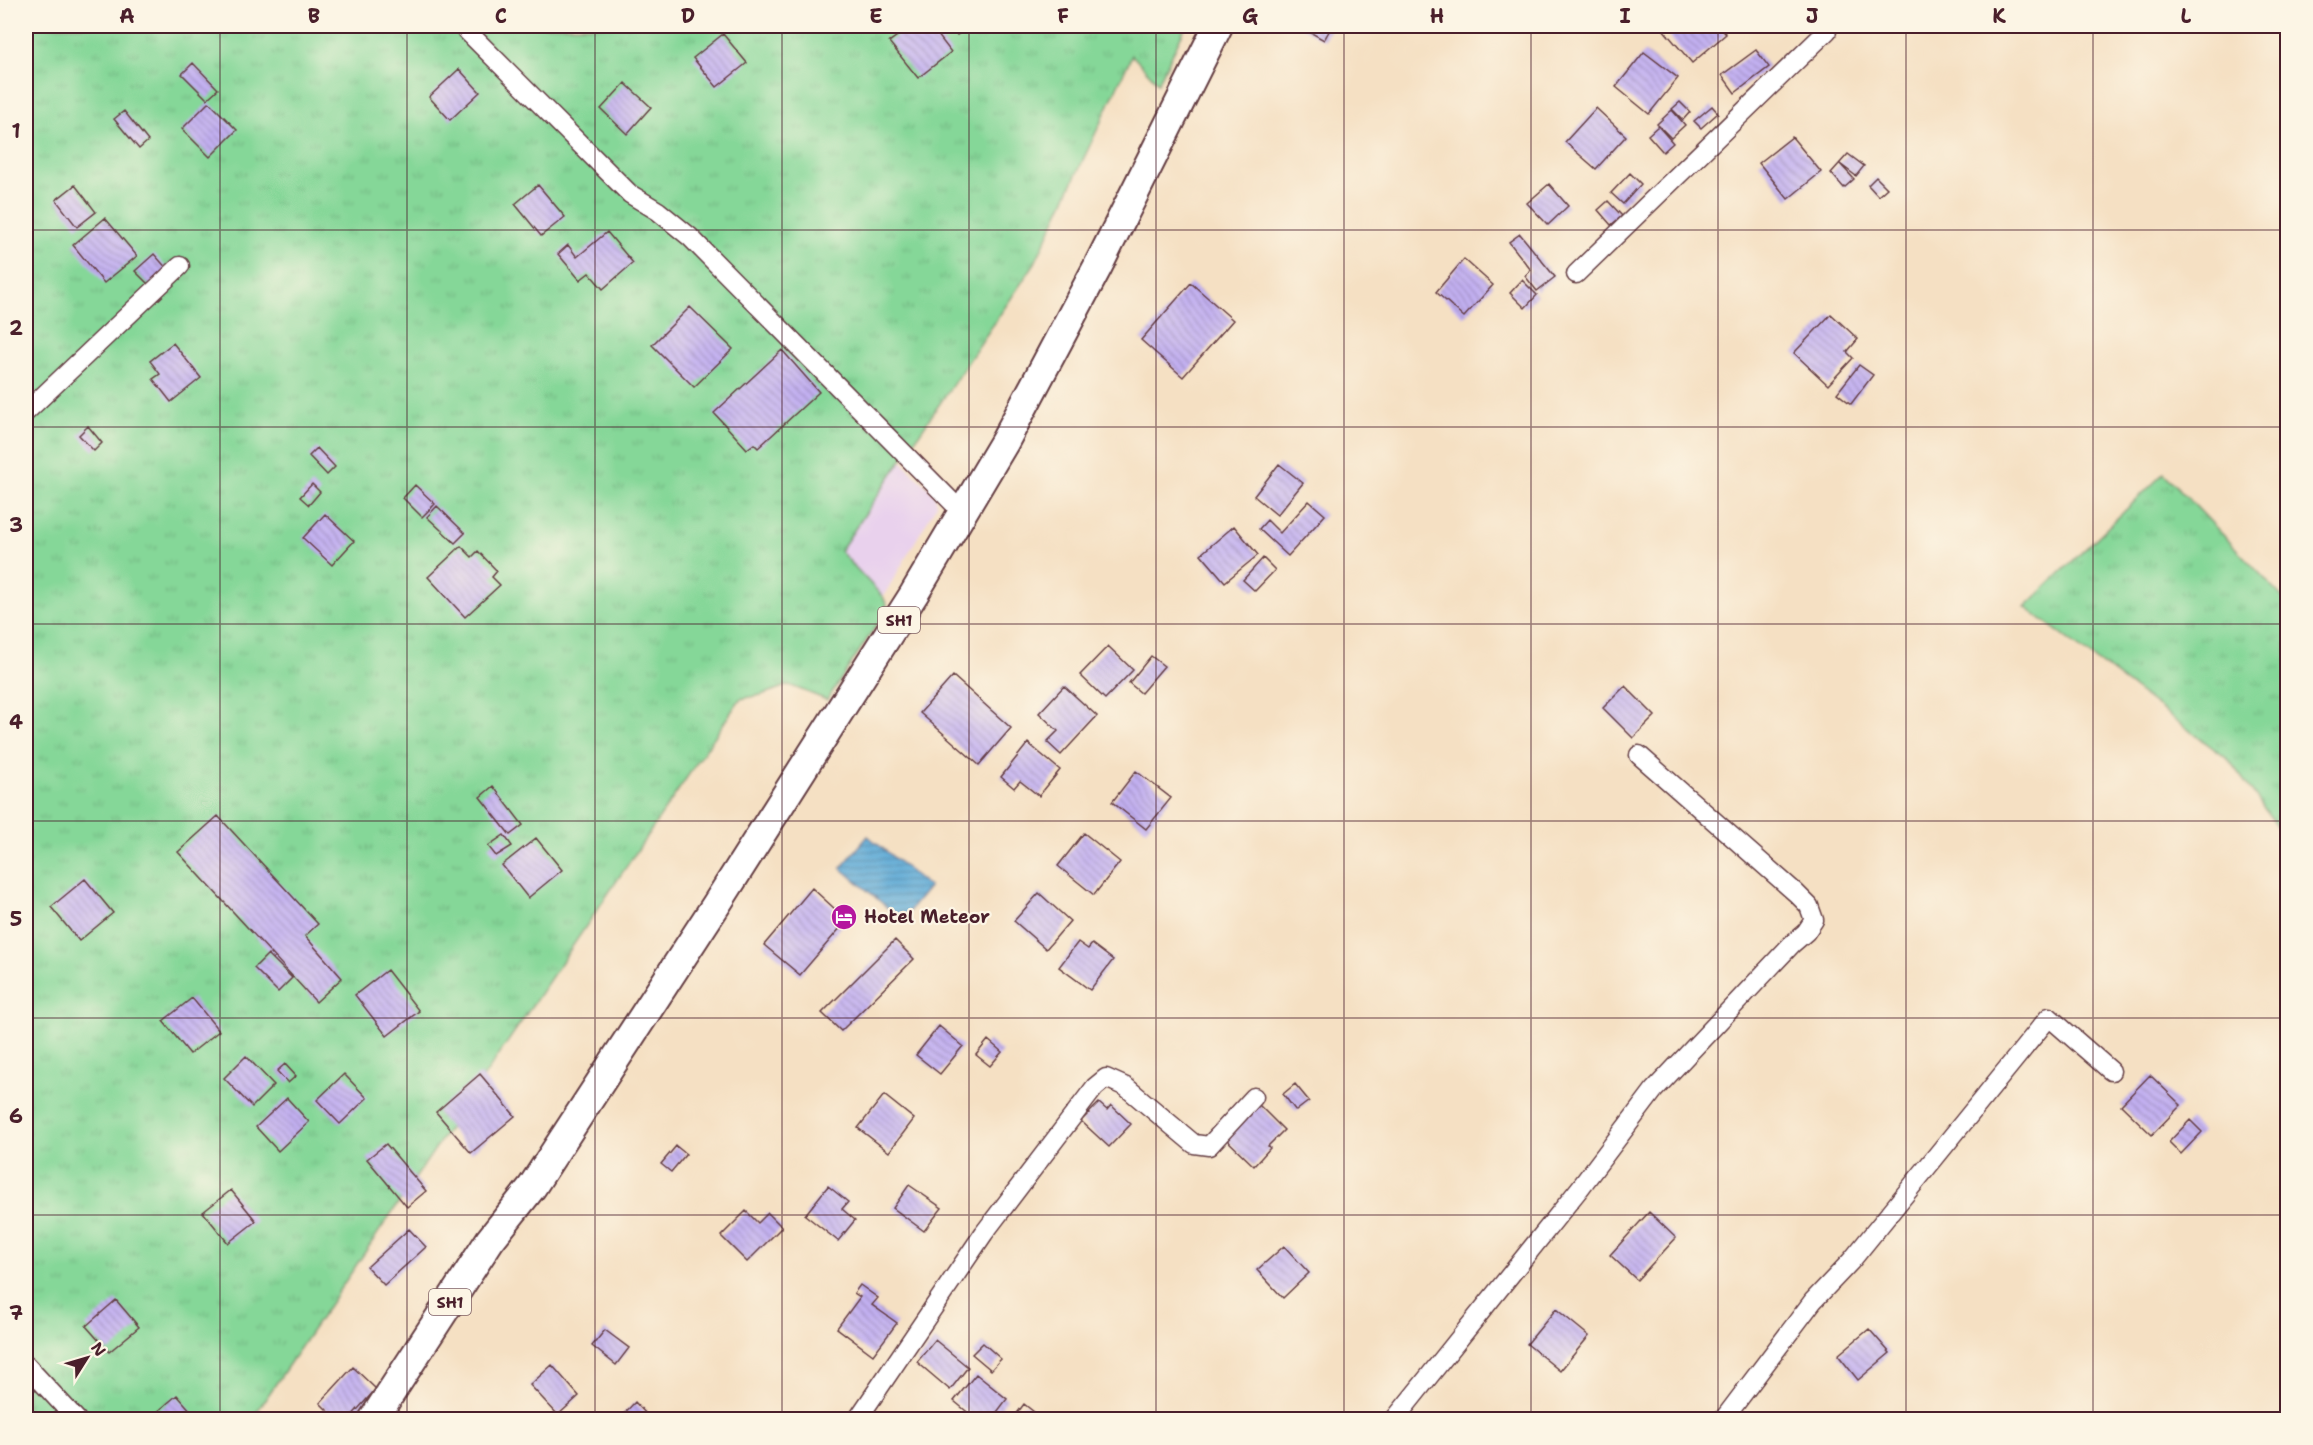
<svg xmlns="http://www.w3.org/2000/svg" width="2313" height="1445" font-family="'Shantell Sans',sans-serif">
	<defs>
		<pattern id="grass-tufts" width="24" height="20" patternUnits="userSpaceOnUse" patternTransform="scale(1.5)"><rect width="24" height="20" fill="#85d798"/><path d="M3 7l-1-3M5 7V3M7 7l1-3M15 17l-1-3M17 17v-4M19 17l1-3" fill="none" stroke="#74b883"/></pattern>
		<pattern id="water-rules" width="6" height="5" patternUnits="userSpaceOnUse" patternTransform="scale(1.5)"><rect width="6" height="5" fill="#5fabd7"/><path d="M0 2.5h6" fill="none" stroke="#508baf"/></pattern>
		<pattern id="building-back-hatch" width="6" height="6" patternUnits="userSpaceOnUse" patternTransform="scale(1.5)"><rect width="6" height="6" fill="#c2b0f1"/><path d="M-1 5l2 2M0 0l6 6M5-1l2 2" fill="none" stroke="#a08fc3"/></pattern>
	</defs>
	<rect width="100%" height="100%" fill="#fcf5e5"/>
	<filter id="ink" filterUnits="userSpaceOnUse"><feTurbulence type="fractalNoise" baseFrequency=".0167" numOctaves="2"/><feDisplacementMap in="SourceGraphic" scale="12" xChannelSelector="R" yChannelSelector="G"/><feConvolveMatrix kernelMatrix="1 2 1 2 8 2 1 2 1" color-interpolation-filters="sRGB"/></filter>
	<filter id="wash" filterUnits="userSpaceOnUse"><feTurbulence type="fractalNoise" baseFrequency=".008" numOctaves="4" result="noise"/><feDisplacementMap in="SourceGraphic" scale="24" xChannelSelector="R" yChannelSelector="G"/><feGaussianBlur stdDeviation="1.35" result="paint"/><feColorMatrix in="noise" values="0 0 0 0 0 0 0 0 0 0 0 0 0 0 0 0 0 1.4 0 .05"/><feComposite in="paint" operator="in"/></filter>
	<g filter="url(#wash)">
		<rect width="100%" height="100%" fill="#f5e0c3"/>
		<path fill="#e9d1ed" d="M 776,335 L 934,494 L 937,504 L 883,597 L 698,405 Z"/>
		<path fill="url(#grass-tufts)" stroke="#687b62" stroke-width="1.5" d="M 26,26 L 1186,26 L 1158,83 L 1132,55 L 1035,263 L 840,551 L 883,597 L 888,608 L 827,700 L 789,685 L 761,695 L 740,699 L 252,1419 L 26,1419 Z
			M 2164,473 L 2287,602 L 2287,840 L 2229,760 L 2025,607 Z"/>
		<path fill="url(#water-rules)" stroke="#546581" stroke-width="1.5" d="M 868,836 L 929,887 L 902,920 L 841,868 Z"/>
		<g id="blocks">
			<path fill="url(#building-back-hatch)" d="M 911,26 L 931,26 L 951,52 L 918,78 L 889,42 Z
				M 949,26 L 969,26 L 957,35 Z
				M 1299,26 L 1332,26 L 1324,40 Z
				M 1665,26 L 1718,26 L 1726,34 L 1692,63 L 1662,28 Z
				M 723,34 L 747,63 L 717,87 L 693,58 Z
				M 1756,50 L 1769,67 L 1735,93 L 1722,75 Z
				M 1644,52 L 1678,78 L 1649,114 L 1616,87 Z
				M 193,63 L 218,89 L 207,99 L 182,74 Z
				M 459,69 L 480,92 L 450,120 L 429,97 Z
				M 625,83 L 651,107 L 627,134 L 601,109 Z
				M 209,102 L 237,130 L 210,157 L 182,129 Z
				M 1680,102 L 1690,112 L 1683,120 L 1672,109 Z
				M 1712,106 L 1718,113 L 1701,128 L 1694,121 Z
				M 1596,108 L 1626,136 L 1596,169 L 1565,142 Z
				M 1672,110 L 1685,125 L 1671,138 L 1657,124 Z
				M 124,111 L 148,141 L 139,149 L 114,119 Z
				M 1658,126 L 1673,143 L 1663,152 L 1648,135 Z
				M 1792,137 L 1821,172 L 1788,199 L 1759,163 Z
				M 1848,154 L 1864,166 L 1856,176 L 1840,164 L 1854,179 L 1844,188 L 1831,173 Z
				M 1630,173 L 1641,184 L 1623,204 L 1611,193 Z
				M 1876,177 L 1887,188 L 1878,196 L 1868,185 Z
				M 1549,184 L 1568,206 L 1548,225 L 1527,203 Z
				M 75,185 L 96,212 L 77,227 L 56,200 Z
				M 538,185 L 565,217 L 541,236 L 515,204 Z
				M 1608,201 L 1622,216 L 1611,225 L 1598,210 Z
				M 105,218 L 137,256 L 104,283 L 73,245 Z
				M 607,232 L 633,263 L 603,289 L 589,273 L 580,280 L 558,254 L 568,245 L 577,257 Z
				M 1520,234 L 1555,277 L 1537,291 L 1525,276 L 1531,270 L 1509,242 Z
				M 154,254 L 169,271 L 151,287 L 135,271 Z
				M 1464,259 L 1493,285 L 1464,317 L 1436,292 Z
				M 1522,280 L 1537,295 L 1525,308 L 1510,293 Z
				M 1191,283 L 1233,320 L 1183,377 L 1141,340 Z
				M 690,307 L 733,349 L 694,387 L 652,345 Z
				M 1831,314 L 1858,339 L 1847,352 L 1853,358 L 1828,385 L 1794,353 Z
				M 173,343 L 201,378 L 171,402 L 153,379 L 160,374 L 150,361 Z
				M 782,350 L 819,392 L 758,448 L 754,444 L 747,449 L 714,413 Z
				M 1859,365 L 1873,375 L 1851,404 L 1837,393 Z
				M 88,426 L 102,443 L 94,451 L 79,435 Z
				M 317,448 L 335,467 L 327,475 L 309,456 Z
				M 1279,464 L 1303,483 L 1277,515 L 1254,496 Z
				M 312,484 L 320,492 L 309,505 L 300,497 Z
				M 415,485 L 435,504 L 422,517 L 403,498 Z
				M 1309,501 L 1325,515 L 1288,556 L 1259,529 L 1267,520 L 1280,533 Z
				M 437,506 L 465,533 L 455,543 L 427,517 Z
				M 325,514 L 354,541 L 332,565 L 303,538 Z
				M 1234,526 L 1258,555 L 1225,582 L 1201,554 Z
				M 461,546 L 472,557 L 478,551 L 497,571 L 492,577 L 500,585 L 465,617 L 428,577 Z
				M 1263,558 L 1275,570 L 1255,591 L 1243,580 Z
				M 1108,646 L 1133,670 L 1105,699 L 1080,675 Z
				M 1151,656 L 1164,666 L 1141,693 L 1129,683 Z
				M 953,676 L 1011,728 L 979,765 L 920,713 Z
				M 1064,686 L 1097,716 L 1061,755 L 1047,742 L 1058,731 L 1039,713 Z
				M 1625,686 L 1655,716 L 1633,738 L 1603,708 Z
				M 1028,743 L 1060,770 L 1039,796 L 1020,781 L 1014,788 L 1001,777 Z
				M 1136,771 L 1171,798 L 1146,829 L 1112,802 Z
				M 493,786 L 523,825 L 510,835 L 480,797 Z
				M 218,816 L 318,924 L 305,936 L 342,978 L 316,1002 L 178,852 Z
				M 1084,833 L 1120,862 L 1094,895 L 1058,866 Z
				M 504,835 L 512,846 L 496,856 L 488,846 Z
				M 536,838 L 562,870 L 528,898 L 502,865 Z
				M 85,879 L 113,913 L 79,941 L 51,907 Z
				M 812,888 L 847,920 L 800,975 L 764,945 Z
				M 1039,893 L 1070,921 L 1046,949 L 1014,921 Z
				M 895,940 L 914,959 L 841,1031 L 822,1013 Z
				M 1078,942 L 1088,949 L 1092,944 L 1113,960 L 1090,990 L 1059,967 Z
				M 268,954 L 292,978 L 278,992 L 254,968 Z
				M 387,970 L 419,1011 L 387,1036 L 355,995 Z
				M 192,998 L 219,1031 L 190,1054 L 163,1021 Z
				M 939,1026 L 963,1046 L 940,1074 L 916,1055 Z
				M 988,1040 L 1002,1052 L 990,1066 L 976,1055 Z
				M 246,1056 L 274,1085 L 252,1107 L 224,1078 Z
				M 285,1064 L 296,1076 L 288,1083 L 277,1071 Z
				M 344,1074 L 367,1098 L 340,1124 L 317,1100 Z
				M 480,1074 L 515,1116 L 471,1153 L 436,1112 Z
				M 2150,1075 L 2181,1105 L 2152,1135 L 2121,1105 Z
				M 1295,1084 L 1309,1101 L 1296,1111 L 1283,1094 Z
				M 884,1095 L 914,1119 L 889,1152 L 858,1128 Z
				M 287,1098 L 309,1122 L 278,1151 L 256,1127 Z
				M 1256,1102 L 1284,1130 L 1268,1146 L 1270,1148 L 1254,1166 L 1223,1136 Z
				M 1099,1103 L 1107,1110 L 1111,1105 L 1131,1124 L 1109,1147 L 1081,1121 Z
				M 2190,1120 L 2202,1132 L 2181,1154 L 2169,1142 Z
				M 386,1144 L 426,1191 L 407,1207 L 367,1159 Z
				M 676,1146 L 686,1154 L 671,1172 L 661,1164 Z
				M 909,1185 L 942,1208 L 924,1231 L 893,1208 Z
				M 828,1186 L 848,1202 L 842,1209 L 855,1220 L 838,1241 L 805,1215 Z
				M 231,1190 L 256,1221 L 228,1243 L 203,1212 Z
				M 746,1211 L 758,1223 L 768,1213 L 782,1227 L 747,1262 L 721,1236 Z
				M 1649,1212 L 1676,1238 L 1637,1280 L 1610,1255 Z
				M 409,1229 L 426,1247 L 384,1285 L 367,1267 Z
				M 1284,1246 L 1309,1273 L 1283,1298 L 1257,1270 Z
				M 860,1285 L 878,1298 L 872,1305 L 897,1323 L 873,1355 L 837,1328 L 860,1297 L 854,1293 Z
				M 116,1300 L 139,1327 L 109,1352 L 86,1326 Z
				M 1556,1309 L 1589,1336 L 1560,1371 L 1527,1344 Z
				M 1869,1329 L 1890,1353 L 1858,1380 L 1838,1355 Z
				M 605,1330 L 629,1348 L 616,1365 L 592,1346 Z
				M 935,1340 L 968,1367 L 950,1390 L 917,1362 Z
				M 983,1343 L 1001,1359 L 991,1370 L 972,1354 Z
				M 552,1365 L 579,1396 L 558,1415 L 530,1385 Z
				M 353,1367 L 376,1389 L 348,1420 L 337,1420 L 320,1403 Z
				M 976,1374 L 1007,1399 L 991,1420 L 977,1420 L 954,1401 Z
				M 177,1395 L 192,1412 L 183,1420 L 148,1420 Z
				M 635,1402 L 648,1416 L 644,1420 L 618,1420 Z
				M 1024,1404 L 1044,1420 L 1012,1420 Z"/>
		</g>
	</g>
	<g filter="url(#ink)">
		<use href="#blocks" fill-opacity="0" stroke="#643c42" stroke-width="1.5"/>
		<g fill="none" stroke-linecap="round" stroke-linejoin="round">
			<g stroke="#643c42" stroke-width="21">
				<path id="street" d="M 462,26 L 630,194 L 658,211 L 690,237 L 963,513
					M 1576,274 L 1827,31 L 1827,26
					M 26,412 L 180,266
					M 26,1365 L 77,1420
					M 857,1420 L 984,1233 L 1095,1087 L 1106,1078 L 1126,1087 L 1194,1144 L 1209,1146 L 1254,1097
					M 1394,1420 L 1580,1188 L 1654,1090 L 1792,944 L 1806,932 L 1814,920 L 1809,906 L 1796,893 L 1639,755
					M 1723,1420 L 1813,1301 L 1851,1261 L 2049,1017 L 2111,1071"/>
			</g>
			<g stroke="#643c42" stroke-width="32">
				<path id="primary" d="M 373,1420 L 490,1240 L 532,1187 L 716,905 L 914,594 L 1005,441 L 1097,268 L 1218,26"/>
			</g>
			<use href="#street" stroke="#fff" stroke-width="18"/>
			<use href="#primary" stroke="#fff" stroke-width="28"/>
		</g>
	</g>
	<path fill="none" stroke="#4a1f2b" stroke-width="1.5" stroke-opacity="0.55" d="M 220,26 L 220,1420M 407,26 L 407,1420M 595,26 L 595,1420M 782,26 L 782,1420M 969,26 L 969,1420M 1156,26 L 1156,1420M 1344,26 L 1344,1420M 1531,26 L 1531,1420M 1718,26 L 1718,1420M 1906,26 L 1906,1420M 2093,26 L 2093,1420M 26,230 L 2288,230M 26,427 L 2288,427M 26,624 L 2288,624M 26,821 L 2288,821M 26,1018 L 2288,1018M 26,1215 L 2288,1215"/>
	<defs>
		<g id="hotel-disc" transform="scale(1.35)"><circle r="9.5" fill="#b5179e" stroke="#fcf5e5"/><path d="M-6-4.5h1.5V1H6V5H4.5V3h-9V5H-6ZM-4 0a1.8 1.8 0 1 1 3.6 0ZM.5 0V-2.5h3Q6-2.5 6 0Z" fill="#fff"/></g>
	</defs>
	<g fill-rule="evenodd">
		<use href="#hotel-disc" x="844" y="917"/>
	</g>
	<g text-anchor="middle" stroke-width="4.5" stroke-linejoin="round" paint-order="stroke">
		<g fill="#fcf5e5" stroke="#7f5f63" stroke-width="1.5">
			<rect x="878" y="607" width="42" height="26" rx="4.5"/>
			<rect x="429" y="1289" width="42" height="26" rx="4.5"/>
		</g>
		<g font-size="16" font-weight="bold" fill="#4a1f2b">
			<text x="899" y="626">SH1</text>
			<text x="450" y="1308">SH1</text>
		</g>
		<g font-size="18" font-weight="bold" fill="#4a1f2b" stroke="#fcf5e5" text-anchor="start">
			<text x="864" y="923">Hotel Meteor</text>
		</g>
	</g>
	<rect width="2313" height="1445" fill="none" stroke="#fcf5e5" stroke-width="66"/>
	<g transform="translate(87 1358) rotate(53)" stroke="#fcf5e5" stroke-width="4.5" paint-order="stroke">
	<path d="M0-4.5L10 22L0 15L-10 22Z" fill="#4a1f2b"/>
	<text y="-9" font-size="16" font-weight="bold" text-anchor="middle" fill="#4a1f2b">N</text>
	</g>
	<rect x="33" y="33" width="2247" height="1379" fill="none" stroke="#4a1f2b" stroke-width="2"/>
	<g font-size="20" text-anchor="middle" font-weight="bold" fill="#4a1f2b">
		<text x="127" y="23">A</text>
		<text x="314" y="23">B</text>
		<text x="501" y="23">C</text>
		<text x="688" y="23">D</text>
		<text x="876" y="23">E</text>
		<text x="1063" y="23">F</text>
		<text x="1250" y="23">G</text>
		<text x="1437" y="23">H</text>
		<text x="1625" y="23">I</text>
		<text x="1812" y="23">J</text>
		<text x="1999" y="23">K</text>
		<text x="2186" y="23">L</text>
		<text x="16" y="138">1</text>
		<text x="16" y="335">2</text>
		<text x="16" y="532">3</text>
		<text x="16" y="729">4</text>
		<text x="16" y="926">5</text>
		<text x="16" y="1123">6</text>
		<text x="16" y="1320">7</text>
	</g>
</svg>
